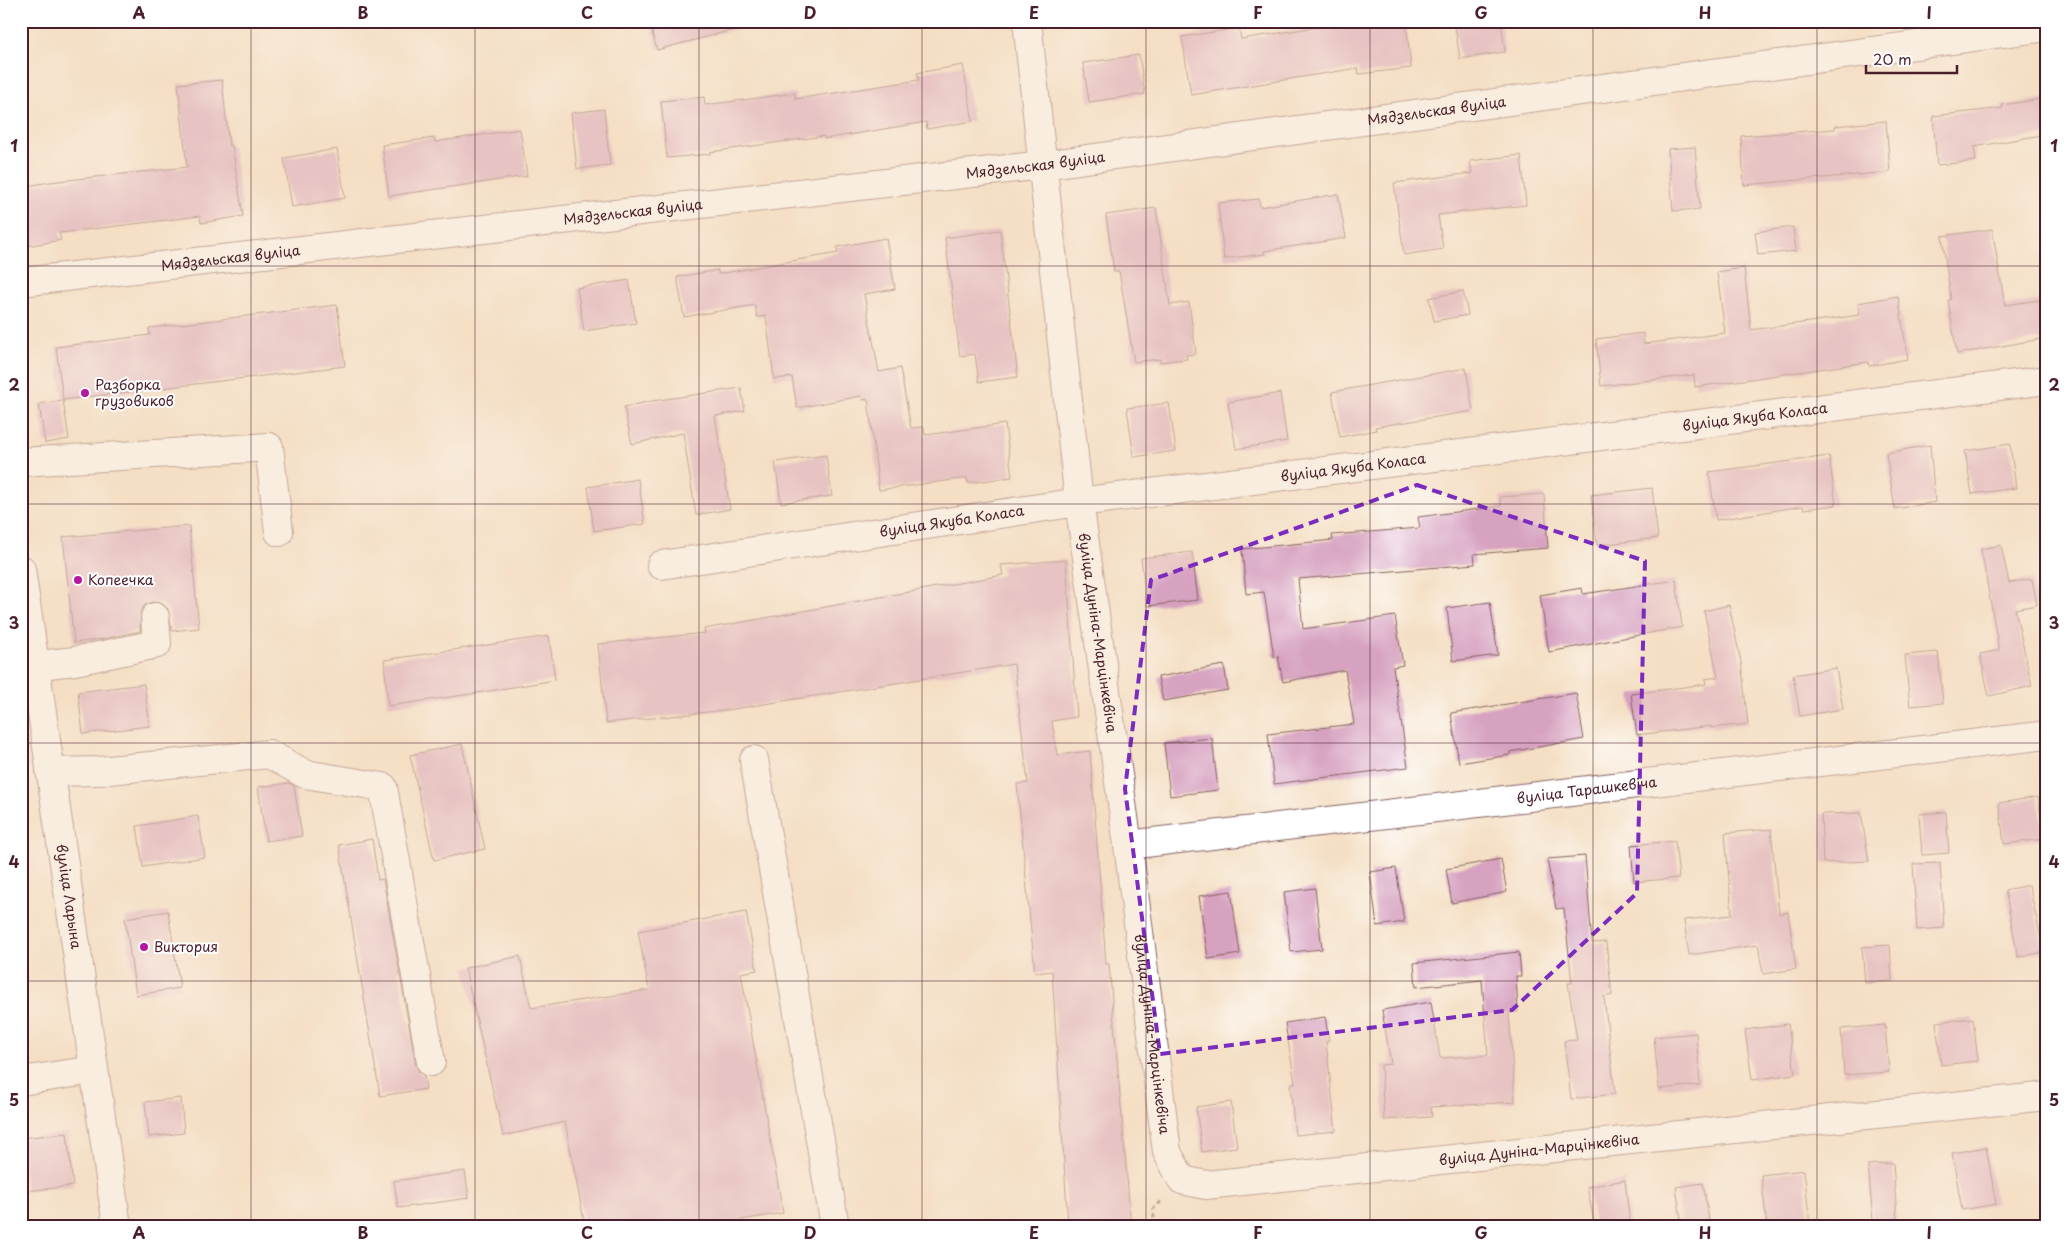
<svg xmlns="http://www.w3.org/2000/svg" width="2068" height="1247" font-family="'Playpen Sans',sans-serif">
	<rect width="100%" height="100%" fill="#fff"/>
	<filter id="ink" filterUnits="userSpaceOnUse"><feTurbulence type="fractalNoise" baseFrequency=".02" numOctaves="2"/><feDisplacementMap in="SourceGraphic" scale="10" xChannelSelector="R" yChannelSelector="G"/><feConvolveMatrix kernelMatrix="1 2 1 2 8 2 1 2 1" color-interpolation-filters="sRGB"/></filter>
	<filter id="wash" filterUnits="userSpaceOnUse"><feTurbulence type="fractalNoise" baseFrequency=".0096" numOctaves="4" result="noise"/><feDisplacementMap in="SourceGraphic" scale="20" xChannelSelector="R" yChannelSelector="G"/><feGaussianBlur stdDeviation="1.12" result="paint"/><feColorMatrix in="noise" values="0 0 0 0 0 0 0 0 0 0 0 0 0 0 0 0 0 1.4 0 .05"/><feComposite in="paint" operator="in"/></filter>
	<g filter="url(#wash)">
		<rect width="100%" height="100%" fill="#f4dfc4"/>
		<g id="blocks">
			<path fill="#d7a2c0" d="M 664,21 L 735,21 L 736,29 L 657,50 L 650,25 Z
				M 1354,21 L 1406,21 L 1411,68 L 1359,74 L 1358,68 L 1191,95 L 1182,37 L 1239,28 L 1241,39 Z
				M 1454,21 L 1501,21 L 1505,52 L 1460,59 Z
				M 1139,55 L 1145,94 L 1089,102 L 1083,63 Z
				M 963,65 L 973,121 L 927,129 L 926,122 L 824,139 L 824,136 L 710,152 L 710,154 L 667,158 L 661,101 L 704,97 L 705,105 L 795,93 L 795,99 L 919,80 L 917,73 Z
				M 222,80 L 229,146 L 232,145 L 243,216 L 201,223 L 200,216 L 59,233 L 61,240 L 21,247 L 21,187 L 50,182 L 187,167 L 178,84 Z
				M 2047,98 L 2047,134 L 1974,147 L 1976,161 L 1937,165 L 1933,116 L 2003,108 L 2002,105 Z
				M 604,109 L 610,165 L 577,169 L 571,113 Z
				M 1886,121 L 1890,172 L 1744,185 L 1741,136 L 1835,129 L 1835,126 Z
				M 520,129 L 527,176 L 389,196 L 382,145 L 434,138 L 435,142 Z
				M 1695,147 L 1700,209 L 1673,211 L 1668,149 Z
				M 337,149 L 345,198 L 292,207 L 284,158 Z
				M 1521,155 L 1526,205 L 1438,215 L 1443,249 L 1404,255 L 1394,183 L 1472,173 L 1470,161 Z
				M 1338,194 L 1346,238 L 1264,251 L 1265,254 L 1224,259 L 1218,203 L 1259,199 L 1260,207 Z
				M 1156,208 L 1170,305 L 1189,302 L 1196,354 L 1186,355 L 1187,359 L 1160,362 L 1160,359 L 1134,362 L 1119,271 L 1114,272 L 1106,215 Z
				M 1793,227 L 1796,251 L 1758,255 L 1755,232 Z
				M 1992,229 L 2005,305 L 2047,299 L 2047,338 L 1957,354 L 1948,300 L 1951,300 L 1942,236 Z
				M 1000,230 L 1018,377 L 979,382 L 975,354 L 960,356 L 945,238 Z
				M 886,238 L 895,289 L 864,294 L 879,372 L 900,368 L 911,428 L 924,427 L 925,435 L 1005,424 L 1012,477 L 968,483 L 967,478 L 879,490 L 868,399 L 862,400 L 861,396 L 797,408 L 792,377 L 774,379 L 766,316 L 757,317 L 755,305 L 684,317 L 677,277 L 718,270 L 718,274 L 838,253 L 837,247 Z
				M 1744,268 L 1751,330 L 1860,315 L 1858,303 L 1898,296 L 1908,359 L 1869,366 L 1868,362 L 1695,387 L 1694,375 L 1601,386 L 1596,339 L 1643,333 L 1644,344 L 1725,333 L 1717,272 Z
				M 629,280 L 636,323 L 584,331 L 577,288 Z
				M 1463,291 L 1468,315 L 1434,321 L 1429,298 Z
				M 337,305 L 345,366 L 63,400 L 56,347 L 150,335 L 149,328 Z
				M 1466,368 L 1473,411 L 1375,427 L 1376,430 L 1340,437 L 1332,392 Z
				M 741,388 L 745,411 L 715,416 L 730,509 L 696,515 L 683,433 L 632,444 L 624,407 L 652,401 Z
				M 1280,393 L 1287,441 L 1236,449 L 1228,402 Z
				M 63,400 L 69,439 L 45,443 L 39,404 Z
				M 1169,403 L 1176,451 L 1134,457 L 1127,408 Z
				M 2010,444 L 2016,488 L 1972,494 L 1965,451 Z
				M 1930,445 L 1935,502 L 1895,509 L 1886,453 Z
				M 826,455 L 832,496 L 781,503 L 775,462 Z
				M 1829,456 L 1836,505 L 1804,509 L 1803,506 L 1716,520 L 1709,472 Z
				M 638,479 L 645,524 L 594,531 L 588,487 Z
				M 1652,488 L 1658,538 L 1597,545 L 1591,495 Z
				M 1544,494 L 1548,548 L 1474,554 L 1475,564 L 1298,579 L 1303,629 L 1395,616 L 1403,665 L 1393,667 L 1408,767 L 1274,784 L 1268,734 L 1354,724 L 1345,670 L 1283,682 L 1278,656 L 1274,657 L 1264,592 L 1246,594 L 1242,549 L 1333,540 L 1332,535 L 1420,528 L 1418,517 L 1501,506 L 1500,497 Z
				M 189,526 L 199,628 L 172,631 L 168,609 L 161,603 L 153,602 L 146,604 L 141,611 L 140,631 L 103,639 L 74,643 L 63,537 Z
				M 2001,545 L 2009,583 L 2032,579 L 2037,605 L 2015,609 L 2032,686 L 1989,696 L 1980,654 L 1999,650 L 1981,549 Z
				M 1192,552 L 1198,600 L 1147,606 L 1141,558 Z
				M 1066,560 L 1077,717 L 1052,721 L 1057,755 L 1090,751 L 1106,964 L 1109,964 L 1131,1226 L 1068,1226 L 1052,971 L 1035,973 L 1017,784 L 1028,783 L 1014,664 L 727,710 L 606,723 L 598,644 L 705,633 L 704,629 L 1003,575 L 1001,565 Z
				M 1676,580 L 1682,627 L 1549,652 L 1540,595 L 1582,588 L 1583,594 Z
				M 1490,602 L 1498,655 L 1453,661 L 1447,608 Z
				M 1729,605 L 1741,662 L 1748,724 L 1711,728 L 1711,726 L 1637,735 L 1631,694 L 1706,684 L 1705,679 L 1718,677 L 1704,611 Z
				M 549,636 L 555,680 L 471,694 L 388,706 L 384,660 Z
				M 1938,652 L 1943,703 L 1910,706 L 1905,655 Z
				M 1224,665 L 1228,690 L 1163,701 L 1158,677 Z
				M 1836,668 L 1843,709 L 1800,716 L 1793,675 Z
				M 144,684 L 150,726 L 83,734 L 78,692 Z
				M 1576,693 L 1584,739 L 1510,752 L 1510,755 L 1459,763 L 1451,713 Z
				M 1212,738 L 1218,790 L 1170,796 L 1164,743 Z
				M 462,744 L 485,849 L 434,860 L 410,755 Z
				M 289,783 L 294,786 L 302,836 L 266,841 L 258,787 Z
				M 2038,797 L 2044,839 L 2004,844 L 1999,803 Z
				M 1946,812 L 1949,853 L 1922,855 L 1919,814 Z
				M 1861,813 L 1869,861 L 1823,863 L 1821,814 Z
				M 198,816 L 205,857 L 143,867 L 137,826 Z
				M 1771,829 L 1779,914 L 1788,912 L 1796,969 L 1763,974 L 1758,945 L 1689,955 L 1684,920 L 1732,915 L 1725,833 Z
				M 372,839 L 378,880 L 383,879 L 416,1065 L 419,1072 L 424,1076 L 426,1089 L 380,1096 L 339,845 Z
				M 1675,841 L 1679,878 L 1634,882 L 1631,845 Z
				M 1585,856 L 1592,943 L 1606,942 L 1612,995 L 1604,997 L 1615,1094 L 1571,1099 L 1564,1041 L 1577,1040 L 1568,983 L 1572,983 L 1564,908 L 1556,909 L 1547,859 Z
				M 1501,859 L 1507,892 L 1452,903 L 1446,869 Z
				M 1940,863 L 1944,928 L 1917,930 L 1913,864 Z
				M 1396,868 L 1404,922 L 1377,926 L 1370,872 Z
				M 2029,885 L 2044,952 L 2018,957 L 2005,890 Z
				M 1315,888 L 1322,949 L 1291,952 L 1284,892 Z
				M 1231,891 L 1240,954 L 1208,959 L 1199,896 Z
				M 168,911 L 180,988 L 136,995 L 125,918 Z
				M 746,912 L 757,970 L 741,973 L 783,1213 L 707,1226 L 585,1226 L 565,1122 L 503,1136 L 465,968 L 520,956 L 531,1008 L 649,990 L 638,931 Z
				M 1890,945 L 1892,981 L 1865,983 L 1862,947 Z
				M 1519,952 L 1521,976 L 1516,976 L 1518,1012 L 1509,1012 L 1515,1102 L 1431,1107 L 1432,1117 L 1384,1120 L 1381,1065 L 1391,1064 L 1382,1010 L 1431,1002 L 1440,1058 L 1488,1055 L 1482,980 L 1416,987 L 1414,963 Z
				M 1325,1017 L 1329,1041 L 1326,1042 L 1336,1131 L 1295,1135 L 1290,1084 L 1295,1083 L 1285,1023 Z
				M 1973,1018 L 1978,1061 L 1941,1065 L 1936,1022 Z
				M 1788,1024 L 1795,1074 L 1752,1080 L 1745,1030 Z
				M 1885,1025 L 1889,1072 L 1844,1075 L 1841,1029 Z
				M 1696,1033 L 1700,1085 L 1659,1089 L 1654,1037 Z
				M 181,1098 L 184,1133 L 149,1137 L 145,1102 Z
				M 1231,1102 L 1237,1147 L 1202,1152 L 1196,1107 Z
				M 67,1133 L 73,1186 L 26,1191 L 21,1138 Z
				M 1986,1147 L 1996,1204 L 1962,1210 L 1952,1153 Z
				M 1893,1163 L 1897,1219 L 1873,1221 L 1868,1165 Z
				M 1804,1170 L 1810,1226 L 1767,1226 L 1761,1175 Z
				M 465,1171 L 469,1198 L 398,1208 L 394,1181 Z
				M 1625,1180 L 1630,1226 L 1595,1226 L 1587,1187 Z
				M 1703,1183 L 1710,1226 L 1682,1226 L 1676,1187 Z"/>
		</g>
	</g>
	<g filter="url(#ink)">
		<use href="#blocks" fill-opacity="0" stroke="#866261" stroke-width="1"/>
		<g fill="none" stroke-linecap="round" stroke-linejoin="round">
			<g stroke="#866261" stroke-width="30">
				<g id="minor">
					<path id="s1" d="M 1027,21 L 1079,502 L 1128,845 L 1167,1152 L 1182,1180 L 1206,1185 L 2047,1096"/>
					<path id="s2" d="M 21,282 L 1043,165 L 2047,27"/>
					<path d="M 21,462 L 269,447 L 279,532"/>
					<path id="s3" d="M 661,565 L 1079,502 L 2047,380"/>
					<path id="s4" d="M 21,569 L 117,1226"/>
					<path d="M 21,667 L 75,661 L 157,644 L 155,617"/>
					<path d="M 754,760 L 835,1226"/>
					<path d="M 50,772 L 99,771 L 269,754 L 305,774 L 383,787 L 431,1062"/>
					<path id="s5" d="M 1128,845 L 2047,735"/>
					<path d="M 21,1081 L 94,1070"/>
				</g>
			</g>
			<path stroke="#866261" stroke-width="3" stroke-dasharray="4 4" stroke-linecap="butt" d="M 1155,1226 L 1153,1209 L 1163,1200"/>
			<use href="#minor" stroke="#fff" stroke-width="28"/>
		</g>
	</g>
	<path d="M0 0H2068V1247H0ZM 1417,485 L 1645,561 L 1637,893 L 1512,1010 L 1160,1054 L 1125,789 L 1151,580 Z" fill="#f4dfc4" fill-opacity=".55" fill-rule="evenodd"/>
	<path fill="none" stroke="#7b2cbf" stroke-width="4" stroke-dasharray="10 6" stroke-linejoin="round" d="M 1417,485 L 1645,561 L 1637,893 L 1512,1010 L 1160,1054 L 1125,789 L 1151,580 Z"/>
	<path fill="none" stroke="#4a1f2b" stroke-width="1" stroke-opacity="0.55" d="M 251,21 L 251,1226M 475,21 L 475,1226M 699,21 L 699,1226M 922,21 L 922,1226M 1146,21 L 1146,1226M 1370,21 L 1370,1226M 1593,21 L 1593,1226M 1817,21 L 1817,1226M 21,266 L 2047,266M 21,504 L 2047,504M 21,743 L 2047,743M 21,981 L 2047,981"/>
	<g fill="#b5179e" stroke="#fff" stroke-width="2">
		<circle cx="85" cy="393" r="5"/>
		<circle cx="78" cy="580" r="5"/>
		<circle cx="144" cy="947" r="5"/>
	</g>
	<g text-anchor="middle" stroke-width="4" stroke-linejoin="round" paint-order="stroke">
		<g font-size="14" fill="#4a1f2b" stroke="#fff">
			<text dy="5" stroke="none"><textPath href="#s2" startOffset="1426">Мядзельская вуліца</textPath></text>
			<text dy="5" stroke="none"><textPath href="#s2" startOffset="1021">Мядзельская вуліца</textPath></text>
			<text dy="5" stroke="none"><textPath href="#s2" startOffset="616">Мядзельская вуліца</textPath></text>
			<text dy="5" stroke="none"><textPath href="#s2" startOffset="211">Мядзельская вуліца</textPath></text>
			<text dy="5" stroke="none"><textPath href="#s3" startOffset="1104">вуліца Якуба Коласа</textPath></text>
			<text dy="5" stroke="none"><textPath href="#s3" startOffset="699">вуліца Якуба Коласа</textPath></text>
			<text dy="5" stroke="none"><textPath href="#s3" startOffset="294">вуліца Якуба Коласа</textPath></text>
			<text dy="5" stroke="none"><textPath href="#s1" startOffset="616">вуліца Дуніна-Марцінкевіча</textPath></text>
			<text dy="5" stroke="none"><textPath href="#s5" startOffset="462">вуліца Тарашкевіча</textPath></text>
			<text dy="5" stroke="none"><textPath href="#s4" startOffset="331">вуліца Ларына</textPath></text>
			<text dy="5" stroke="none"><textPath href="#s1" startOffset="1021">вуліца Дуніна-Марцінкевіча</textPath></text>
			<text dy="5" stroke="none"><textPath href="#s1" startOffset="1531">вуліца Дуніна-Марцінкевіча</textPath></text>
		</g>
		<g font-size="14" fill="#4a1f2b" stroke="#fff" text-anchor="start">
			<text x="95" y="390">Разборка<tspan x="95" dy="16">грузовиков</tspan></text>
			<text x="88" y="585">Копеечка</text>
			<text x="154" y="952">Виктория</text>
		</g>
	</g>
	<rect width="2068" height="1247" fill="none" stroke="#fff" stroke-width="55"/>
	<path d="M1866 65v8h91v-8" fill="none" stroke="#4a1f2b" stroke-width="2.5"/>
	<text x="1873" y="65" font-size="15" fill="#4a1f2b" stroke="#ffffff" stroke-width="4" paint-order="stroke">20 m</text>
	<rect x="28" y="28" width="2012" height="1192" fill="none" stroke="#4a1f2b" stroke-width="2"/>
	<g font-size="16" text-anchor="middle" font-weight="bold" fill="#4a1f2b">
		<text x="139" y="19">A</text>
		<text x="363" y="19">B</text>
		<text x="587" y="19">C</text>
		<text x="810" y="19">D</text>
		<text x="1034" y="19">E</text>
		<text x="1258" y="19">F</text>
		<text x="1481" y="19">G</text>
		<text x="1705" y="19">H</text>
		<text x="1929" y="19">I</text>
		<text x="14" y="152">1</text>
		<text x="2054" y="152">1</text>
		<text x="14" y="391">2</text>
		<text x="2054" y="391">2</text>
		<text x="14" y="629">3</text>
		<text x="2054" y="629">3</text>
		<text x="14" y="868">4</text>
		<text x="2054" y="868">4</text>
		<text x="14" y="1106">5</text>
		<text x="2054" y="1106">5</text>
		<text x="139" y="1239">A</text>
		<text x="363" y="1239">B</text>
		<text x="587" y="1239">C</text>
		<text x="810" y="1239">D</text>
		<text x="1034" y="1239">E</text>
		<text x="1258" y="1239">F</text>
		<text x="1481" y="1239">G</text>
		<text x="1705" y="1239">H</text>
		<text x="1929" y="1239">I</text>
	</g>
</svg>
